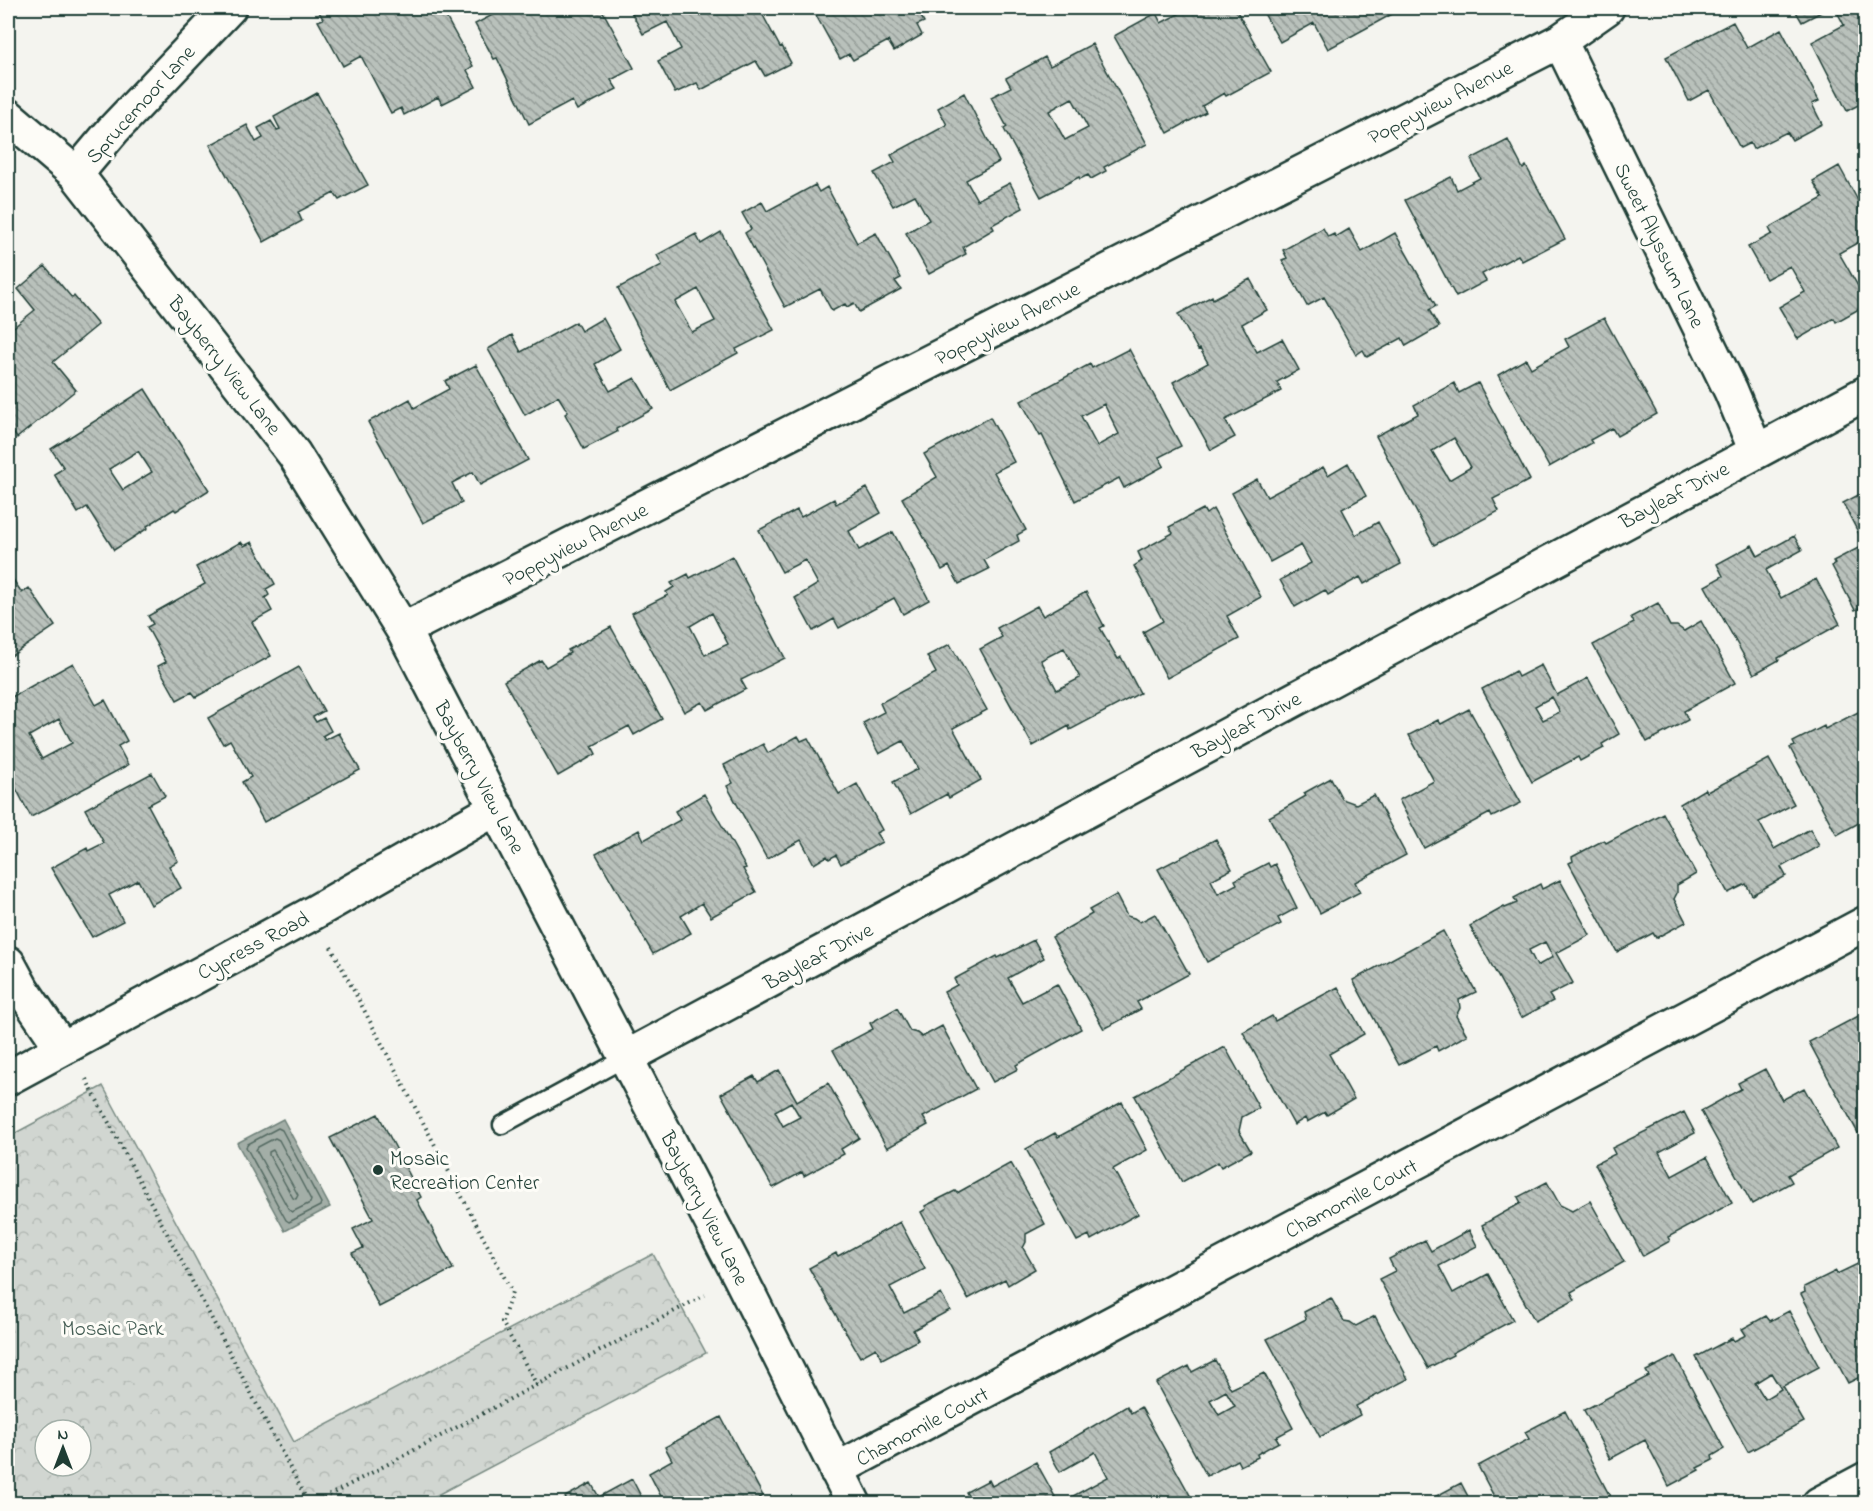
<svg xmlns="http://www.w3.org/2000/svg" width="1873" height="1511" font-family="'Indie Flower',sans-serif">
	<defs>
		<pattern id="forest-crowns" width="20" height="18" patternUnits="userSpaceOnUse" patternTransform="scale(1.5)"><rect width="20" height="18" fill="#d1d6d1"/><path d="M2 6a3 3 0 1 1 6 0M12 15a3 3 0 1 1 6 0" fill="none" stroke="#b3b9b4"/></pattern>
		<pattern id="building-back-hatch" width="6" height="6" patternUnits="userSpaceOnUse" patternTransform="scale(1.5)"><rect width="6" height="6" fill="#b9c1bb"/><path d="M-1 5l2 2M0 0l6 6M5-1l2 2" fill="none" stroke="#969e99"/></pattern>
	</defs>
	<rect width="100%" height="100%" fill="#f4f4ef"/>
	<filter id="ink" filterUnits="userSpaceOnUse"><feTurbulence type="fractalNoise" baseFrequency=".0167" numOctaves="2"/><feDisplacementMap in="SourceGraphic" scale="12" xChannelSelector="R" yChannelSelector="G"/><feConvolveMatrix kernelMatrix="1 2 1 2 8 2 1 2 1" color-interpolation-filters="sRGB"/></filter>
	<g filter="url(#ink)">
		<path fill="url(#forest-crowns)" stroke="#788a82" stroke-width="1.5" fill-rule="evenodd" d="M 103,1086 L 294,1442 L 653,1254 L 706,1353 L 422,1503 L 8,1503 L 8,1137 ZM 45,1430 L 81,1430 L 81,1466 L 45,1466 Z"/>
		<path fill="#a3aea7" stroke="#6e8179" stroke-width="1.5" d="M 283,1119 L 330,1207 L 285,1231 L 237,1143 Z"/>
		<g fill="none" stroke-linecap="round" stroke-linejoin="round">
			<path stroke="#546a62" stroke-width="1.5" d="M 278,1128 L 282,1130 L 321,1203 L 320,1206 L 289,1222 L 286,1220 L 246,1147 L 248,1144 Z
				M 275,1138 L 279,1140 L 311,1200 L 310,1203 L 292,1212 L 289,1210 L 256,1150 L 258,1147 Z
				M 273,1150 L 298,1195 L 296,1199 L 293,1198 L 269,1155 L 269,1152 Z"/>
		</g>
		<path fill="url(#building-back-hatch)" stroke="#1f3d34" stroke-width="1.5" fill-rule="evenodd" d="M 322,8 L 397,8 L 399,12 L 407,8 L 441,8 L 473,66 L 467,70 L 476,87 L 442,104 L 438,97 L 404,115 L 401,108 L 391,113 L 361,56 L 343,66 L 318,21 L 323,19 L 318,10 Z
			M 506,8 L 601,8 L 634,68 L 611,80 L 617,89 L 577,110 L 572,101 L 529,124 L 497,58 L 494,59 L 475,24 Z
			M 629,8 L 718,8 L 721,13 L 732,8 L 759,8 L 780,47 L 782,46 L 791,63 L 765,76 L 756,61 L 701,90 L 697,83 L 675,93 L 658,61 L 681,49 L 667,22 L 643,34 Z
			M 812,8 L 916,8 L 924,22 L 917,25 L 922,35 L 894,51 L 888,41 L 853,60 L 849,54 L 840,59 Z
			M 1190,8 L 1235,8 L 1271,72 L 1226,96 L 1224,93 L 1202,106 L 1206,112 L 1168,133 L 1114,36 L 1156,13 L 1161,23 Z
			M 1261,8 L 1393,8 L 1396,12 L 1328,49 L 1314,23 L 1280,42 Z
			M 1794,8 L 1829,8 L 1802,22 Z
			M 1835,8 L 1866,8 L 1866,101 L 1847,111 L 1812,42 L 1844,25 Z
			M 1733,22 L 1747,48 L 1781,29 L 1819,101 L 1812,104 L 1822,124 L 1792,140 L 1787,132 L 1753,149 L 1750,143 L 1740,148 L 1709,90 L 1689,101 L 1666,57 Z
			M 1092,44 L 1147,144 L 1104,167 L 1106,171 L 1091,179 L 1088,175 L 1080,179 L 1079,177 L 1041,197 L 1004,129 L 1007,127 L 991,97 L 1011,87 L 1006,78 L 1045,57 L 1050,66 ZM 1072,98 L 1088,128 L 1065,140 L 1049,111 Z
			M 317,93 L 368,185 L 339,200 L 334,193 L 298,212 L 302,221 L 264,242 L 210,145 L 247,125 L 256,142 L 263,138 L 258,128 L 271,121 L 277,130 L 280,129 L 274,117 Z
			M 964,93 L 999,162 L 966,180 L 977,200 L 1010,183 L 1023,208 L 992,225 L 994,229 L 963,247 L 966,254 L 929,274 L 906,233 L 929,220 L 915,195 L 893,206 L 874,173 L 895,162 L 891,155 L 947,125 L 938,108 Z
			M 1508,140 L 1523,169 L 1526,166 L 1565,239 L 1522,261 L 1518,255 L 1482,274 L 1486,281 L 1456,297 L 1405,200 L 1451,177 L 1457,190 L 1480,178 L 1471,159 Z
			M 1839,166 L 1861,206 L 1859,208 L 1866,220 L 1866,238 L 1839,253 L 1866,300 L 1866,305 L 1836,322 L 1834,318 L 1798,339 L 1779,307 L 1805,292 L 1790,266 L 1766,279 L 1748,247 L 1772,234 L 1769,228 L 1823,198 L 1813,181 Z
			M 815,185 L 819,192 L 827,187 L 857,243 L 876,233 L 901,278 L 895,281 L 901,289 L 859,312 L 854,303 L 847,307 L 845,304 L 832,311 L 820,289 L 785,307 L 745,233 L 751,229 L 742,213 L 762,202 L 767,211 Z
			M 1323,228 L 1328,237 L 1334,234 L 1336,237 L 1349,229 L 1362,252 L 1395,233 L 1436,306 L 1429,310 L 1439,327 L 1406,346 L 1402,338 L 1367,357 L 1363,350 L 1356,355 L 1324,297 L 1307,306 L 1282,260 L 1287,258 L 1283,250 Z
			M 721,232 L 774,330 L 736,349 L 738,353 L 670,390 L 618,288 L 662,265 L 657,255 L 696,234 L 701,244 ZM 698,289 L 715,321 L 692,332 L 675,302 Z
			M 45,266 L 72,298 L 74,296 L 98,325 L 53,362 L 76,390 L 17,438 L 8,426 L 8,410 L 14,405 L 8,397 L 8,327 L 10,330 L 35,310 L 18,289 Z
			M 1250,279 L 1267,310 L 1242,324 L 1257,352 L 1282,339 L 1299,370 L 1277,382 L 1281,391 L 1225,420 L 1235,437 L 1211,450 L 1173,382 L 1208,363 L 1200,349 L 1198,350 L 1178,314 L 1212,296 L 1213,299 Z
			M 603,318 L 620,349 L 595,364 L 610,391 L 635,378 L 653,409 L 616,429 L 617,432 L 584,449 L 565,414 L 568,412 L 558,396 L 525,415 L 488,349 L 512,335 L 521,352 L 576,322 L 581,331 Z
			M 1604,318 L 1657,414 L 1617,436 L 1612,428 L 1590,440 L 1592,443 L 1549,467 L 1498,375 L 1526,359 L 1531,368 L 1569,347 L 1565,339 Z
			M 1129,349 L 1181,446 L 1159,457 L 1164,466 L 1124,488 L 1119,478 L 1075,501 L 1042,435 L 1040,436 L 1021,401 L 1090,364 L 1092,368 ZM 1104,404 L 1119,434 L 1097,446 L 1081,416 Z
			M 476,365 L 528,460 L 480,485 L 473,472 L 452,483 L 462,503 L 423,523 L 368,422 L 410,399 L 414,408 L 449,389 L 445,381 Z
			M 1454,383 L 1459,393 L 1478,383 L 1530,480 L 1493,499 L 1499,511 L 1434,545 L 1376,436 L 1418,414 L 1414,405 ZM 1454,438 L 1471,467 L 1449,480 L 1432,451 Z
			M 145,389 L 209,490 L 176,511 L 174,509 L 147,526 L 148,528 L 114,550 L 87,507 L 78,513 L 54,474 L 64,468 L 51,449 ZM 138,451 L 152,472 L 123,490 L 109,469 Z
			M 990,417 L 1014,462 L 994,472 L 1026,530 L 1017,535 L 1019,541 L 984,560 L 989,569 L 959,584 L 949,566 L 942,570 L 902,498 L 937,477 L 924,454 Z
			M 1348,463 L 1366,496 L 1342,509 L 1356,535 L 1378,522 L 1401,564 L 1364,584 L 1360,577 L 1328,595 L 1325,590 L 1295,607 L 1280,580 L 1311,563 L 1301,545 L 1270,562 L 1232,493 L 1257,479 L 1267,497 L 1323,467 L 1328,475 Z
			M 867,488 L 881,513 L 849,531 L 859,550 L 893,532 L 929,600 L 903,614 L 894,598 L 839,628 L 834,619 L 813,631 L 795,598 L 818,584 L 805,560 L 782,572 L 759,530 L 797,510 L 801,517 L 834,499 L 836,504 Z
			M 1866,491 L 1866,531 L 1859,534 L 1843,503 Z
			M 1203,509 L 1206,514 L 1213,509 L 1261,597 L 1227,616 L 1239,639 L 1167,678 L 1143,632 L 1163,621 L 1134,566 L 1142,561 L 1138,552 L 1173,533 L 1169,527 Z
			M 1794,536 L 1802,550 L 1766,570 L 1781,598 L 1816,579 L 1840,624 L 1778,658 L 1779,660 L 1754,674 L 1705,586 L 1723,576 L 1717,564 L 1752,545 L 1758,556 Z
			M 241,542 L 244,546 L 252,542 L 275,584 L 266,589 L 269,595 L 265,598 L 272,611 L 252,622 L 271,656 L 196,697 L 192,692 L 177,700 L 158,666 L 166,662 L 147,627 L 153,624 L 148,616 L 205,584 L 196,567 Z
			M 1866,544 L 1866,605 L 1855,610 L 1832,566 L 1835,564 L 1833,561 Z
			M 732,556 L 785,658 L 741,680 L 746,689 L 707,710 L 702,702 L 684,712 L 632,613 L 668,595 L 666,592 L 674,587 L 671,583 L 688,574 L 690,578 ZM 712,613 L 728,644 L 705,655 L 690,626 Z
			M 8,572 L 22,593 L 29,588 L 55,626 L 8,658 Z
			M 1086,592 L 1104,626 L 1100,628 L 1118,659 L 1121,657 L 1140,693 L 1070,730 L 1069,726 L 1033,746 L 980,649 L 1002,637 L 997,628 L 1037,606 L 1043,616 ZM 1064,648 L 1080,678 L 1057,690 L 1041,660 Z
			M 1658,603 L 1670,626 L 1677,626 L 1684,631 L 1701,621 L 1735,683 L 1684,711 L 1688,720 L 1647,742 L 1593,645 L 1634,623 L 1631,617 Z
			M 611,627 L 662,719 L 634,735 L 629,726 L 592,746 L 596,754 L 558,776 L 504,681 L 541,660 L 546,667 L 570,653 L 568,650 Z
			M 950,644 L 987,710 L 953,728 L 981,780 L 949,798 L 947,794 L 911,814 L 893,782 L 918,769 L 903,741 L 879,754 L 863,723 L 884,712 L 880,703 L 936,673 L 927,656 Z
			M 73,663 L 96,705 L 105,700 L 127,741 L 118,746 L 128,765 L 31,817 L 11,779 L 8,781 L 8,699 ZM 59,719 L 72,743 L 42,759 L 29,736 Z
			M 1541,665 L 1557,695 L 1588,678 L 1619,734 L 1602,744 L 1604,748 L 1580,761 L 1578,757 L 1532,782 L 1482,689 L 1515,671 L 1518,677 ZM 1552,697 L 1560,712 L 1543,720 L 1535,706 Z
			M 299,667 L 324,711 L 313,717 L 316,722 L 324,718 L 331,731 L 322,736 L 325,740 L 339,733 L 360,770 L 264,822 L 242,782 L 251,777 L 230,740 L 223,744 L 208,718 Z
			M 1866,708 L 1866,819 L 1837,835 L 1790,748 L 1795,746 L 1793,742 L 1824,726 L 1825,729 Z
			M 1469,709 L 1521,803 L 1492,817 L 1490,813 L 1424,848 L 1399,800 L 1434,781 L 1409,735 L 1438,720 L 1441,724 Z
			M 798,736 L 801,741 L 808,738 L 839,794 L 857,784 L 882,830 L 876,833 L 882,842 L 841,864 L 836,855 L 829,859 L 827,856 L 814,864 L 801,840 L 767,859 L 727,786 L 733,783 L 724,765 L 763,744 L 768,753 Z
			M 1769,759 L 1794,804 L 1759,822 L 1774,849 L 1810,829 L 1819,846 L 1781,867 L 1786,876 L 1752,895 L 1746,884 L 1728,893 L 1680,804 L 1705,789 L 1707,792 Z
			M 152,773 L 165,796 L 148,805 L 178,861 L 169,866 L 181,888 L 151,905 L 138,880 L 109,895 L 123,921 L 92,937 L 51,868 L 87,848 L 88,851 L 104,843 L 85,809 Z
			M 1331,778 L 1342,799 L 1356,804 L 1374,795 L 1406,855 L 1355,882 L 1360,892 L 1320,913 L 1269,817 L 1306,796 L 1304,793 Z
			M 704,794 L 746,868 L 743,869 L 756,892 L 711,917 L 702,903 L 681,916 L 691,933 L 653,954 L 596,854 L 639,830 L 644,840 L 680,820 L 675,811 Z
			M 1663,813 L 1696,874 L 1677,885 L 1677,893 L 1674,899 L 1686,922 L 1656,938 L 1653,933 L 1617,952 L 1569,863 L 1573,861 L 1572,857 L 1604,840 L 1606,843 Z
			M 1216,839 L 1232,869 L 1211,880 L 1218,894 L 1237,884 L 1235,880 L 1268,863 L 1270,867 L 1275,864 L 1297,908 L 1278,918 L 1281,924 L 1207,962 L 1158,869 Z
			M 1560,880 L 1590,935 L 1556,953 L 1573,983 L 1549,995 L 1553,1001 L 1521,1018 L 1470,926 L 1504,907 L 1505,908 L 1517,903 L 1514,898 L 1540,884 L 1542,889 ZM 1545,942 L 1553,957 L 1537,966 L 1529,950 Z
			M 1116,895 L 1127,916 L 1134,918 L 1140,922 L 1155,914 L 1189,974 L 1137,1002 L 1141,1009 L 1104,1029 L 1052,937 L 1092,914 L 1089,910 Z
			M 1443,931 L 1476,992 L 1459,1000 L 1460,1008 L 1456,1016 L 1467,1035 L 1438,1051 L 1436,1046 L 1399,1065 L 1353,980 Z
			M 1034,940 L 1044,958 L 1008,978 L 1022,1002 L 1057,984 L 1081,1029 L 1016,1065 L 1018,1069 L 993,1082 L 944,992 L 957,985 L 954,979 L 997,956 L 998,958 Z
			M 1338,987 L 1364,1034 L 1329,1054 L 1354,1099 L 1327,1115 L 1325,1112 L 1307,1122 L 1305,1118 L 1294,1125 L 1243,1032 L 1272,1016 L 1275,1021 Z
			M 897,1008 L 910,1031 L 917,1033 L 922,1037 L 942,1026 L 976,1089 L 923,1117 L 928,1125 L 887,1148 L 833,1050 L 873,1029 L 870,1023 Z
			M 1866,1012 L 1866,1051 L 1862,1053 L 1866,1059 L 1866,1130 L 1858,1133 L 1809,1042 Z
			M 1225,1047 L 1259,1108 L 1242,1117 L 1239,1131 L 1251,1151 L 1221,1167 L 1218,1162 L 1182,1182 L 1135,1096 Z
			M 1765,1069 L 1782,1100 L 1804,1088 L 1837,1148 L 1788,1175 L 1792,1182 L 1752,1204 L 1701,1111 L 1741,1089 L 1738,1083 Z
			M 779,1070 L 797,1101 L 828,1083 L 859,1138 L 841,1149 L 844,1154 L 804,1176 L 802,1172 L 773,1188 L 721,1094 L 754,1076 L 758,1082 ZM 791,1102 L 800,1117 L 783,1126 L 775,1111 Z
			M 1122,1102 L 1147,1150 L 1113,1169 L 1138,1214 L 1091,1240 L 1089,1235 L 1077,1241 L 1026,1149 L 1055,1133 L 1058,1137 Z
			M 1684,1112 L 1695,1133 L 1659,1152 L 1672,1176 L 1707,1157 L 1732,1203 L 1668,1237 L 1670,1241 L 1643,1256 L 1595,1164 L 1615,1154 L 1612,1148 Z
			M 378,1114 L 421,1197 L 417,1200 L 453,1269 L 379,1307 L 352,1253 L 363,1248 L 353,1229 L 373,1219 L 330,1138 Z
			M 1011,1163 L 1045,1224 L 1026,1234 L 1026,1242 L 1023,1248 L 1035,1269 L 1008,1285 L 1005,1279 L 968,1299 L 921,1212 L 926,1209 L 925,1206 L 955,1191 L 957,1193 Z
			M 1547,1182 L 1560,1205 L 1572,1211 L 1590,1201 L 1624,1262 L 1571,1292 L 1575,1300 L 1535,1321 L 1482,1225 L 1521,1203 L 1518,1197 Z
			M 900,1222 L 925,1269 L 890,1287 L 904,1313 L 941,1294 L 950,1310 L 913,1330 L 918,1340 L 882,1359 L 876,1348 L 860,1357 L 809,1268 L 836,1253 L 838,1256 Z
			M 1469,1230 L 1477,1246 L 1439,1266 L 1453,1293 L 1488,1274 L 1513,1320 L 1452,1353 L 1453,1355 L 1428,1368 L 1379,1279 L 1395,1271 L 1389,1259 L 1425,1240 L 1431,1251 Z
			M 1866,1260 L 1866,1374 L 1848,1383 L 1801,1294 L 1805,1292 L 1804,1287 L 1836,1271 L 1837,1274 Z
			M 1331,1298 L 1344,1321 L 1350,1322 L 1356,1326 L 1375,1316 L 1408,1379 L 1356,1406 L 1360,1415 L 1320,1437 L 1267,1339 L 1306,1319 L 1304,1312 Z
			M 1789,1311 L 1819,1367 L 1783,1386 L 1804,1422 L 1748,1452 L 1696,1357 L 1732,1338 L 1734,1341 L 1746,1335 L 1742,1329 L 1766,1316 L 1770,1321 ZM 1771,1373 L 1781,1389 L 1765,1399 L 1755,1383 Z
			M 1675,1356 L 1724,1449 L 1712,1456 L 1713,1460 L 1697,1468 L 1699,1470 L 1669,1486 L 1645,1440 L 1610,1459 L 1584,1410 L 1649,1376 L 1646,1371 Z
			M 1215,1360 L 1231,1389 L 1264,1373 L 1293,1428 L 1276,1437 L 1279,1442 L 1257,1454 L 1258,1457 L 1240,1466 L 1237,1460 L 1207,1476 L 1156,1383 L 1189,1366 L 1192,1372 ZM 1226,1391 L 1235,1406 L 1219,1415 L 1210,1400 Z
			M 1127,1406 L 1131,1413 L 1141,1407 L 1191,1497 L 1180,1504 L 1077,1504 L 1073,1496 L 1108,1477 L 1095,1452 L 1060,1472 L 1049,1452 Z
			M 1565,1411 L 1614,1504 L 1498,1504 L 1478,1466 L 1529,1439 L 1525,1432 Z
			M 721,1417 L 763,1496 L 750,1504 L 708,1504 L 705,1499 L 697,1504 L 665,1504 L 649,1473 L 672,1460 L 665,1447 Z
			M 1036,1462 L 1059,1504 L 972,1504 L 966,1492 L 989,1480 L 992,1486 Z
			M 632,1479 L 645,1504 L 558,1504 L 566,1499 L 565,1497 L 591,1483 L 599,1497 Z
			M 1461,1483 L 1472,1504 L 1426,1504 L 1425,1502 Z"/>
		<g fill="none" stroke-linecap="round" stroke-linejoin="round">
			<g stroke="#1f3d34" stroke-width="21">
				<path id="service" d="M 502,1125 L 627,1057"/>
			</g>
			<g stroke="#1f3d34" stroke-width="38">
				<path id="minor" d="M 1560,41 L 1731,391 L 1756,451
					M 8,116 L 76,174 L 294,454 L 403,630 L 740,1277 L 854,1504
					M 76,174 L 113,130 L 229,8
					M 403,630 L 1560,41 L 1607,8
					M 8,963 L 22,989 L 62,1048
					M 627,1057 L 1866,393
					M 8,1078 L 313,913 L 497,808
					M 836,1470 L 1866,923
					M 1819,1504 L 1866,1479"/>
			</g>
			<path stroke="#1f3d34" stroke-width="4" stroke-dasharray="1.5 4.5" stroke-linecap="butt" d="M 331,947 L 512,1292 L 502,1322 L 537,1385
				M 86,1079 L 309,1504
				M 313,1504 L 705,1295"/>
			<use href="#service" stroke="#fdfcf7" stroke-width="16"/>
			<use href="#minor" stroke="#fdfcf7" stroke-width="33"/>
		</g>
	</g>
	<circle fill="#1f3d34" stroke="#fdfcf7" stroke-width="2" cx="378" cy="1170" r="6"/>
	<g text-anchor="middle" stroke-width="6" stroke-linejoin="round" paint-order="stroke">
		<g font-size="21" fill="#1f3d34" stroke="#fdfcf7">
			<text transform="translate(1440 102) rotate(-27)" y="7">Poppyview Avenue</text>
			<text transform="translate(140 104) rotate(-48)" y="7">Sprucemoor Lane</text>
			<text transform="translate(1660 245) rotate(64)" y="7">Sweet Alyssum Lane</text>
			<text transform="translate(1007 323) rotate(-27)" y="7">Poppyview Avenue</text>
			<text transform="translate(225 365) rotate(52)" y="7">Bayberry View Lane</text>
			<text transform="translate(1674 495) rotate(-28)" y="7">Bayleaf Drive</text>
			<text transform="translate(575 544) rotate(-27)" y="7">Poppyview Avenue</text>
			<text transform="translate(1246 725) rotate(-28)" y="7">Bayleaf Drive</text>
			<text transform="translate(480 777) rotate(62)" y="7">Bayberry View Lane</text>
			<text transform="translate(253 945) rotate(-28)" y="7">Cypress Road</text>
			<text transform="translate(818 956) rotate(-28)" y="7">Bayleaf Drive</text>
			<text transform="translate(1351 1198) rotate(-28)" y="7">Chamomile Court</text>
			<text transform="translate(705 1208) rotate(63)" y="7">Bayberry View Lane</text>
			<text transform="translate(922 1426) rotate(-28)" y="7">Chamomile Court</text>
		</g>
		<g font-size="21" fill="#1f3d34" stroke="#fdfcf7" text-anchor="start">
			<text x="390" y="1165">Mosaic<tspan x="390" dy="24">Recreation Center</tspan></text>
		</g>
		<g font-size="21" fill="#435c53" stroke="#fdfcf7">
			<text x="113" y="1335">Mosaic Park</text>
		</g>
	</g>
	<rect width="1873" height="1511" fill="none" stroke="#fdfcf7" stroke-width="30"/>
	<rect x="15" y="15" width="1843" height="1481" fill="none" stroke="#1f3d34" stroke-width="2" filter="url(#ink)"/>
	<g transform="translate(63 1448)"><circle r="28" fill="#fdfcf7" stroke="#a4b0a9" stroke-width="1.5"/>
	<path d="M0-4.5L10 22L0 15L-10 22Z" fill="#1f3d34"/>
	<text y="-9" font-size="16" font-weight="bold" text-anchor="middle" fill="#1f3d34">N</text>
	</g>
</svg>
